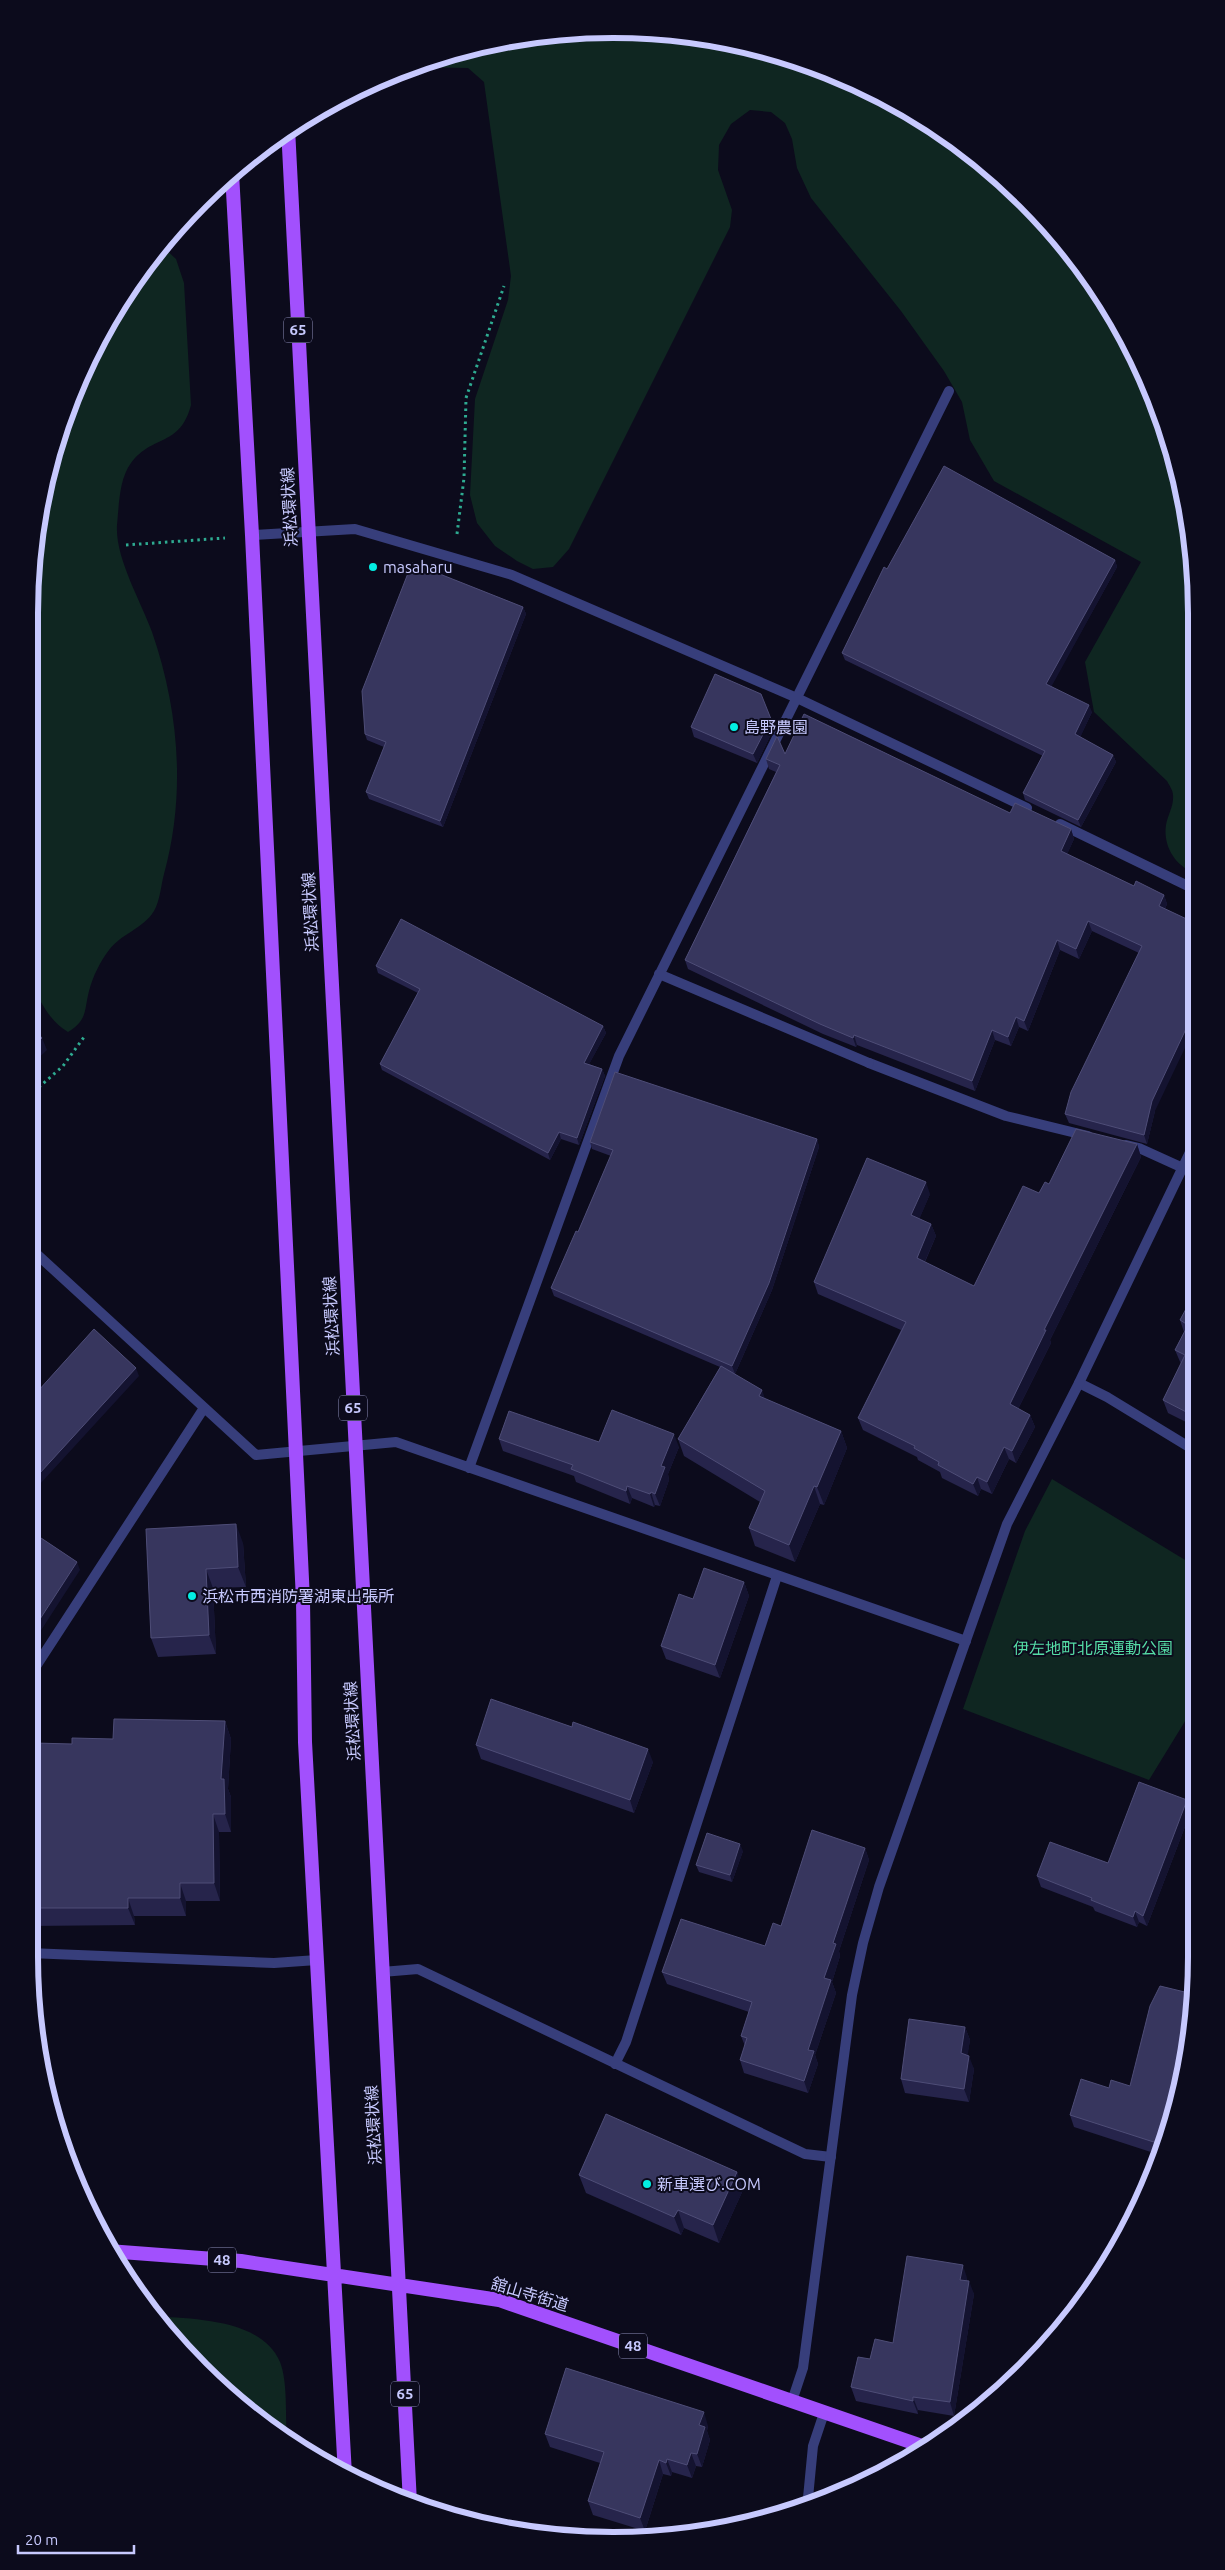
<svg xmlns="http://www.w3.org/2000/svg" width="1225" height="2570" font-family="Ubuntu,'Noto Sans JP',sans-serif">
	<rect width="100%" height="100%" fill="#0c0b1c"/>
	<path fill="#0f2621" d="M 613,29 L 727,40 L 836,73 L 968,150 L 1076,257 L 1152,389 L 1191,536 L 1192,872 C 1174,864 1163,845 1166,825 C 1168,814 1174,806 1173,795 C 1173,790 1169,785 1167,781 L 1094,712 L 1085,662 L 1141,562 L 994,481 L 970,440 L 962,402 L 944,371 L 901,311 L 811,198 L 797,168 L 792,139 L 785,123 L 771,112 L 750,110 L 731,124 L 719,145 L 718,170 L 732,210 L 730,227 L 569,549 L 553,567 L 533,569 L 517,561 L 495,546 L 477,523 L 470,495 L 475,399 L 508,300 L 511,276 L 484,82 L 468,68 L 410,67 L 499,40 Z
		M 162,246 L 176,259 L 184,283 L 191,405 C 180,447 153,434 131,463 C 119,479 119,506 117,525 C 115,558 141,601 152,632 C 179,710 186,794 164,874 C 161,885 160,901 154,911 C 143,929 122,933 109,950 C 100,962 93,976 89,991 C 84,1010 88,1020 68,1032 C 48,1020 40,1000 29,979 L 29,612 L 40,498 L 73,389 L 127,288 Z
		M 1052,1479 L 1195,1566 L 1195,1705 L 1149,1780 L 963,1709 L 1025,1531 Z
		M 152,2316 C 192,2319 261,2318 280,2362 C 288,2382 285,2417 287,2439 L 227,2396 Z"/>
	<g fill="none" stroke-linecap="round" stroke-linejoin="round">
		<path stroke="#2eab91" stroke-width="3" stroke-dasharray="2.5 4" stroke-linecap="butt" d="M 457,534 L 464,478 L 466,398 L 504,286
			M 126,545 L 225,538
			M 29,1096 L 63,1066 L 84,1037"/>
		<path stroke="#373e7b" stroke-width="10" d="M 869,1063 L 1006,1116 L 1088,1136
			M 1126,1145 L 1139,1148 L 1183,1168"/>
		<path stroke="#373e7b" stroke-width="10" d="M 252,535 L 355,529 L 512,575 L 797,698 L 1027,808
			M 1060,824 L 1192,888
			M 659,974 L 869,1063
			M 29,1247 L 256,1455 L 396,1442 L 966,1641
			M 1079,1383 L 1107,1397 L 1194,1450
			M 469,1468 L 619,1056 L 949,391
			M 29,1677 L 204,1408
			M 29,1953 L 274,1963 L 317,1960
			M 382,1972 L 418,1969 L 805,2154 L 831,2157
			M 615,2064 L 626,2042 L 777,1576
			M 807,2508 L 813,2446 L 824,2413"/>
		<path stroke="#373e7b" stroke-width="10" d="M 792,2401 L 803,2368 L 852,1995 L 863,1943 L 879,1887 L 1007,1524 L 1079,1383 L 1193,1146"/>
		<path stroke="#a250fd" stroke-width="14" d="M 288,128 L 410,2503
			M 232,173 L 252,535 L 303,1600 L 305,1742 L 345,2475
			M 108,2251 L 241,2261 L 499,2300 L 925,2447"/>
	</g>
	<path fill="#26244b" d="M 1115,560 L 1117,567 L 1051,686 L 1092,712 L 1080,737 L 1113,755 L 1116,762 L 1081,827 L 1025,800 L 1023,793 L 1043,756 L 845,660 L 842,653 L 887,569 Z
		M 523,607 L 526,614 L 443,827 L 369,799 L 366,792 L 384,747 L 367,740 L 365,734 Z
		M 691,727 L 774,728 L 757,763 L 694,737 Z
		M 785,754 L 1071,829 L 1074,839 L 1067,854 L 1134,886 L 1164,895 L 1167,904 L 1165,909 L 1155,1111 L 1147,1144 L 1069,1123 L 1065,1114 L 1139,953 L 1092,931 L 1079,959 L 1060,950 L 1028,1031 L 1019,1027 L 1011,1046 L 995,1040 L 975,1091 L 857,1045 L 856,1047 L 823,1034 L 688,969 L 685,960 L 776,772 L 769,769 L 766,759 Z
		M 376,966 L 603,1026 L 606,1033 L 589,1064 L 602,1069 L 605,1076 L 579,1145 L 561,1139 L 550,1160 L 382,1070 L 380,1064 L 418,993 L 378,973 Z
		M 817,1139 L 819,1147 L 772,1290 L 735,1374 L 765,1399 L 841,1431 L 847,1448 L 824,1505 L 820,1504 L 795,1562 L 755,1546 L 749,1528 L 760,1502 L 684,1456 L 678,1439 L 720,1367 L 554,1296 L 551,1288 L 578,1232 L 611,1156 L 592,1149 L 590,1142 Z
		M 1137,1144 L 1141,1157 L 1050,1340 L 1051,1343 L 1018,1409 L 1030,1415 L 1035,1427 L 1016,1463 L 1009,1459 L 992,1494 L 981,1489 L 978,1496 L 942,1478 L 940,1472 L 918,1460 L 917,1457 L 863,1430 L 858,1418 L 901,1330 L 818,1294 L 814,1282 L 930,1194 L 919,1219 L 931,1224 L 936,1236 L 925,1262 L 974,1286 L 1039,1193 L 1049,1184 Z
		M 1194,1294 L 1194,1426 L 1168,1413 L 1163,1400 L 1181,1364 L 1175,1350 L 1184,1332 L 1180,1320 Z
		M 499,1439 L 599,1442 L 679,1447 L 668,1474 L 669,1480 L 660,1506 L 655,1505 L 654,1507 L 632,1498 L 630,1504 L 576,1482 L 574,1476 L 503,1451 Z
		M 146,1529 L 243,1543 L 246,1587 L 213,1588 L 216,1654 L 158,1657 L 151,1638 Z
		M 744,1582 L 749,1596 L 720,1678 L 666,1659 L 661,1646 L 693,1599 Z
		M 225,1721 L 231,1739 L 228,1789 L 231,1797 L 231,1832 L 219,1832 L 220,1901 L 186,1901 L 186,1916 L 134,1916 L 135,1925 L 29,1926 L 29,1809 L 33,1809 L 72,1744 L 113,1739 Z
		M 572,1727 L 653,1762 L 634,1813 L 481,1759 L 476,1745 Z
		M 1191,1811 L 1147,1926 L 1139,1922 L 1137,1927 L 1095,1911 L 1093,1907 L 1041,1887 L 1037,1876 L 1108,1863 Z
		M 865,1848 L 869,1860 L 839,1951 L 840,1956 L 832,1982 L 836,1993 L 815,2055 L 818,2064 L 808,2093 L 744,2073 L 740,2060 L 745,2046 L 741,2036 L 749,2012 L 667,1984 L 662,1972 L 765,1946 L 781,1926 Z
		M 743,1851 L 732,1882 L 699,1872 L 696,1865 Z
		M 1196,1914 L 1196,1951 L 1191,1948 L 1186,1934 Z
		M 965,2027 L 970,2040 L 967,2056 L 974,2069 L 969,2102 L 905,2093 L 901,2079 Z
		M 1185,2072 L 1160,2155 L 1074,2127 L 1070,2115 L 1130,2086 Z
		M 737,2172 L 743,2190 L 719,2243 L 684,2228 L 681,2235 L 586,2193 L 579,2175 Z
		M 967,2278 L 967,2281 L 974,2294 L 954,2416 L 918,2410 L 918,2414 L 856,2401 L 851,2387 L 870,2359 L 893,2343 Z
		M 708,2426 L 707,2431 L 710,2440 L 702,2467 L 696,2466 L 692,2478 L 672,2472 L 671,2476 L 663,2474 L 645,2531 L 593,2515 L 588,2501 L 600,2463 L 550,2447 L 545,2434 Z"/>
	<path fill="#141330" d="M 1115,560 L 1117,567 L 1049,691 L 1046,684 Z
		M 523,607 L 526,614 L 443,827 L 440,821 Z
		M 1089,705 L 1092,712 L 1078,742 L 1075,734 Z
		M 771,719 L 774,728 L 757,763 L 753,754 Z
		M 1113,755 L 1116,762 L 1081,827 L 1078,820 Z
		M 1071,829 L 1074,839 L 1064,861 L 1061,851 Z
		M 1164,895 L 1167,904 L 1162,915 L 1159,906 Z
		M 1088,921 L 1092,931 L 1079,959 L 1076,949 Z
		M 1057,940 L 1060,950 L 1028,1031 L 1024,1021 Z
		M 1193,1014 L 1193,1031 L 1155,1111 L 1147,1144 L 1144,1135 L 1152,1101 Z
		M 1016,1017 L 1019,1027 L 1011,1046 L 1008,1037 Z
		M 603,1026 L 606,1033 L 586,1070 L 584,1063 Z
		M 992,1030 L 995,1040 L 975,1091 L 972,1081 Z
		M 854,1035 L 857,1045 L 856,1047 L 853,1038 Z
		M 42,1038 L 47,1050 L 29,1067 L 29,1050 Z
		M 602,1069 L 605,1076 L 579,1145 L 577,1138 Z
		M 32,1126 L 37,1138 L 29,1147 L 29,1130 Z
		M 559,1132 L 561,1139 L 550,1160 L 548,1153 Z
		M 817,1139 L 819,1147 L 772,1290 L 735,1374 L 732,1366 Z
		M 1137,1144 L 1141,1157 L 1050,1340 L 1051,1343 L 1014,1417 L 1010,1404 L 1044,1330 Z
		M 926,1182 L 930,1194 L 916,1227 L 911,1215 Z
		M 931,1224 L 936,1236 L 921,1270 L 917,1258 Z
		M 136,1368 L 139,1376 L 29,1496 L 29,1485 Z
		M 762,1390 L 768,1407 L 759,1396 Z
		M 1030,1415 L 1035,1427 L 1016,1463 L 1012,1451 Z
		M 841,1431 L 847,1448 L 824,1505 L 817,1487 Z
		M 674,1434 L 679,1447 L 668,1474 L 669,1480 L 660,1506 L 655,1494 L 661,1466 Z
		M 1004,1447 L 1009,1459 L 992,1494 L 987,1482 Z
		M 977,1477 L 981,1489 L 978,1496 L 973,1484 Z
		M 627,1486 L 632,1498 L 630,1504 L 626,1491 Z
		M 814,1486 L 820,1504 L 795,1562 L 789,1545 Z
		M 651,1492 L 655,1505 L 654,1507 L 650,1494 Z
		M 236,1524 L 243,1543 L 246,1587 L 238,1567 Z
		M 77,1562 L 80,1570 L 29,1649 L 29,1636 Z
		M 206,1569 L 213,1588 L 216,1654 L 209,1635 Z
		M 744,1582 L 749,1596 L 720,1678 L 715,1665 Z
		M 225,1721 L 231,1739 L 228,1789 L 231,1797 L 231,1832 L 225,1814 L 221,1779 Z
		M 648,1749 L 653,1762 L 634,1813 L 630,1800 Z
		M 1187,1800 L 1191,1811 L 1147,1926 L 1143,1916 Z
		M 213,1814 L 219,1832 L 220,1901 L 214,1883 Z
		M 740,1844 L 743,1851 L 732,1882 L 730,1875 Z
		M 865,1848 L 869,1860 L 839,1951 L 840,1956 L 832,1982 L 836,1993 L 815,2055 L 818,2064 L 808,2093 L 804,2081 L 808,2050 L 824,1978 L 833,1943 Z
		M 180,1883 L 186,1901 L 186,1916 L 180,1898 Z
		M 128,1898 L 134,1916 L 135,1925 L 128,1908 Z
		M 1135,1911 L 1139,1922 L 1137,1927 L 1133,1917 Z
		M 965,2027 L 970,2040 L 966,2067 L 961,2053 Z
		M 969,2056 L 974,2069 L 969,2102 L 964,2089 Z
		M 737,2172 L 743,2190 L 719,2243 L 713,2225 Z
		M 678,2210 L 684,2228 L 681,2235 L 674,2217 Z
		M 963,2265 L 967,2278 L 965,2293 L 960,2280 Z
		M 969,2281 L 974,2294 L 954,2416 L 950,2402 Z
		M 913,2397 L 918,2410 L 918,2414 L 913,2401 Z
		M 704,2412 L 708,2426 L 707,2431 L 710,2440 L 702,2467 L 697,2454 L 699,2425 Z
		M 691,2453 L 696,2466 L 692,2478 L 687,2465 Z
		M 667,2459 L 672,2472 L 671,2476 L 666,2463 Z
		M 659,2460 L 663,2474 L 645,2531 L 640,2518 Z"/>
	<path fill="#37365e" stroke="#4e4d77" d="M 944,466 L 1115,560 L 1046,684 L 1089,705 L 1075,734 L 1113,755 L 1078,820 L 1023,793 L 1045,751 L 842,653 L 884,567 L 887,569 Z
		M 412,563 L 523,607 L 440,821 L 366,792 L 386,742 L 365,734 L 362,691 Z
		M 715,674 L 761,694 L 771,719 L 753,754 L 691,727 Z
		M 804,714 L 1010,813 L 1015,803 L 1071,829 L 1061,851 L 1134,886 L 1136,881 L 1164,895 L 1159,906 L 1193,922 L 1193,1014 L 1152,1101 L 1144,1135 L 1065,1114 L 1071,1092 L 1142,946 L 1088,921 L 1076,949 L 1057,940 L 1024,1021 L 1016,1017 L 1008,1037 L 992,1030 L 972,1081 L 854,1035 L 853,1038 L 820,1024 L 685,960 L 780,765 L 766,759 L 777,736 L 785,754 Z
		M 401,919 L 603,1026 L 584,1063 L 602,1069 L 577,1138 L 559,1132 L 548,1153 L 380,1064 L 420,989 L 376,966 Z
		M 29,1023 L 42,1038 L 29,1050 Z
		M 615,1072 L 817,1139 L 769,1283 L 732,1366 L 551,1288 L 576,1231 L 578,1232 L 613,1150 L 590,1142 Z
		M 29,1122 L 32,1126 L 29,1130 Z
		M 1076,1129 L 1137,1144 L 1044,1330 L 1046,1330 L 1010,1404 L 1030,1415 L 1012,1451 L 1004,1447 L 987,1482 L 977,1477 L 973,1484 L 938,1465 L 939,1462 L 914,1448 L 915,1446 L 858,1418 L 906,1322 L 814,1282 L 867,1158 L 926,1182 L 911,1215 L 931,1224 L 917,1258 L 974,1286 L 1023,1186 L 1039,1193 L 1045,1182 L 1049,1184 Z
		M 1194,1294 L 1194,1416 L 1163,1400 L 1185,1355 L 1175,1350 L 1188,1325 L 1180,1320 Z
		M 94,1329 L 136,1368 L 29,1485 L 29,1401 Z
		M 721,1366 L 762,1390 L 759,1396 L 841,1431 L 817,1487 L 814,1486 L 789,1545 L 749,1528 L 765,1491 L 678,1439 Z
		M 612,1410 L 674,1434 L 661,1466 L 665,1467 L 655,1494 L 651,1492 L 650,1494 L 627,1486 L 626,1491 L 571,1469 L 573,1465 L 499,1439 L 509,1411 L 599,1442 Z
		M 236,1524 L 238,1567 L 206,1569 L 209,1635 L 151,1638 L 146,1529 Z
		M 29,1530 L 77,1562 L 29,1636 Z
		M 704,1568 L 744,1582 L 715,1665 L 661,1646 L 679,1594 L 693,1599 Z
		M 491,1699 L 572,1727 L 573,1722 L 648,1749 L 630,1800 L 476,1745 Z
		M 114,1719 L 225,1721 L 221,1779 L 224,1779 L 225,1814 L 213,1814 L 214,1883 L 180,1883 L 180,1898 L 128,1898 L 128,1908 L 29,1908 L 29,1809 L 33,1809 L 34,1743 L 72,1744 L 72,1738 L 113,1739 Z
		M 1139,1782 L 1187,1800 L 1143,1916 L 1135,1911 L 1133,1917 L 1091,1900 L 1092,1898 L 1037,1876 L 1050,1842 L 1108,1863 Z
		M 812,1830 L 865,1848 L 833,1943 L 836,1944 L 824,1978 L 831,1980 L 808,2050 L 814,2051 L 804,2081 L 740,2060 L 747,2038 L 741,2036 L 752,2002 L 662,1972 L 681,1919 L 765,1946 L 773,1923 L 781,1926 Z
		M 707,1833 L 740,1844 L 730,1875 L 696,1865 Z
		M 1196,1914 L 1196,1940 L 1186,1934 Z
		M 1160,1986 L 1193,1994 L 1185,2072 L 1163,2145 L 1070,2115 L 1081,2079 L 1109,2088 L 1111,2080 L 1130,2086 L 1150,2006 Z
		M 909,2019 L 965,2027 L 961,2053 L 969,2056 L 964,2089 L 901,2079 Z
		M 606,2114 L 737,2172 L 713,2225 L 678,2210 L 674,2217 L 579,2175 Z
		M 1159,2156 L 1152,2181 L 1148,2187 Z
		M 907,2256 L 963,2265 L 960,2280 L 969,2281 L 950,2402 L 913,2397 L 913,2401 L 851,2387 L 858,2357 L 870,2359 L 875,2339 L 893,2343 Z
		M 566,2368 L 704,2412 L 699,2425 L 705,2427 L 697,2454 L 691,2453 L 687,2465 L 667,2459 L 666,2463 L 659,2460 L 640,2518 L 588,2501 L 604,2452 L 545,2434 Z"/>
	<g fill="#03eee3" stroke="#0c0b1c" stroke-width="2">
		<circle cx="373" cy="567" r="5"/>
		<circle cx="734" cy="727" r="5"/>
		<circle cx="192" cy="1596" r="5"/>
		<circle cx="647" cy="2184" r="5"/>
	</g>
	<g text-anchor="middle" stroke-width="4" stroke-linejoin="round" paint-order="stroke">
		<g fill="#0c0b1c" stroke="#8f90ba" stroke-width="1">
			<rect x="284" y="317.5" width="28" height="25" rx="4"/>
			<rect x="339" y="1395.5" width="28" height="25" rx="4"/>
			<rect x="208" y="2247.5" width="28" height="25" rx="4"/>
			<rect x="619" y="2333.5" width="28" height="25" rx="4"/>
			<rect x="391" y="2381.5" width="28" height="25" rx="4"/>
		</g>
		<g font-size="15" font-weight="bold" fill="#c7c9fe">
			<text x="298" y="335">65</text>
			<text x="353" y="1413">65</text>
			<text x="222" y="2265">48</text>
			<text x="633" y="2351">48</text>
			<text x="405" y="2399">65</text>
		</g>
		<g font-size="16" fill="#c7c9fe" stroke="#0c0b1c">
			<text transform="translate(289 507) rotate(-93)" y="6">浜松環状線</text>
			<text transform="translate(310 912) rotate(-93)" y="6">浜松環状線</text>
			<text transform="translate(331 1316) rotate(-93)" y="6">浜松環状線</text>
			<text transform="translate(352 1721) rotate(-93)" y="6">浜松環状線</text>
			<text transform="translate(373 2125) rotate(-93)" y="6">浜松環状線</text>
			<text transform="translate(530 2294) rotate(17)" y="6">舘山寺街道</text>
		</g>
		<g font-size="16" fill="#c7c9fe" stroke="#0c0b1c" text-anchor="start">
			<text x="383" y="573">masaharu</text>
			<text x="744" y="733">島野農園</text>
			<text x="202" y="1602">浜松市西消防署湖東出張所</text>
			<text x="657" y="2190">新車選び.COM</text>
		</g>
		<g font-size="16" fill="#55dca6" stroke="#0c0b1c">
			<text x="1093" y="1654">伊左地町北原運動公園</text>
		</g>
	</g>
	<path d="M0 0H1225V2570H0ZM613 38H613A575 575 0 0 1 1188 613V1957A575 575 0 0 1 613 2532H613A575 575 0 0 1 38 1957V613A575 575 0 0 1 613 38Z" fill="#0c0b1c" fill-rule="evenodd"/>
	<path fill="none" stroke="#c7c9fe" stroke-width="6" d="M613 38H613A575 575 0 0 1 1188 613V1957A575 575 0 0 1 613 2532H613A575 575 0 0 1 38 1957V613A575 575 0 0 1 613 38Z"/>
	<path d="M18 2545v8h116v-8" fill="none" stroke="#c7c9fe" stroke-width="2.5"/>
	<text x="25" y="2545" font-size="15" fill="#c7c9fe" stroke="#0c0b1c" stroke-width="4" paint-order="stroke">20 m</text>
</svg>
